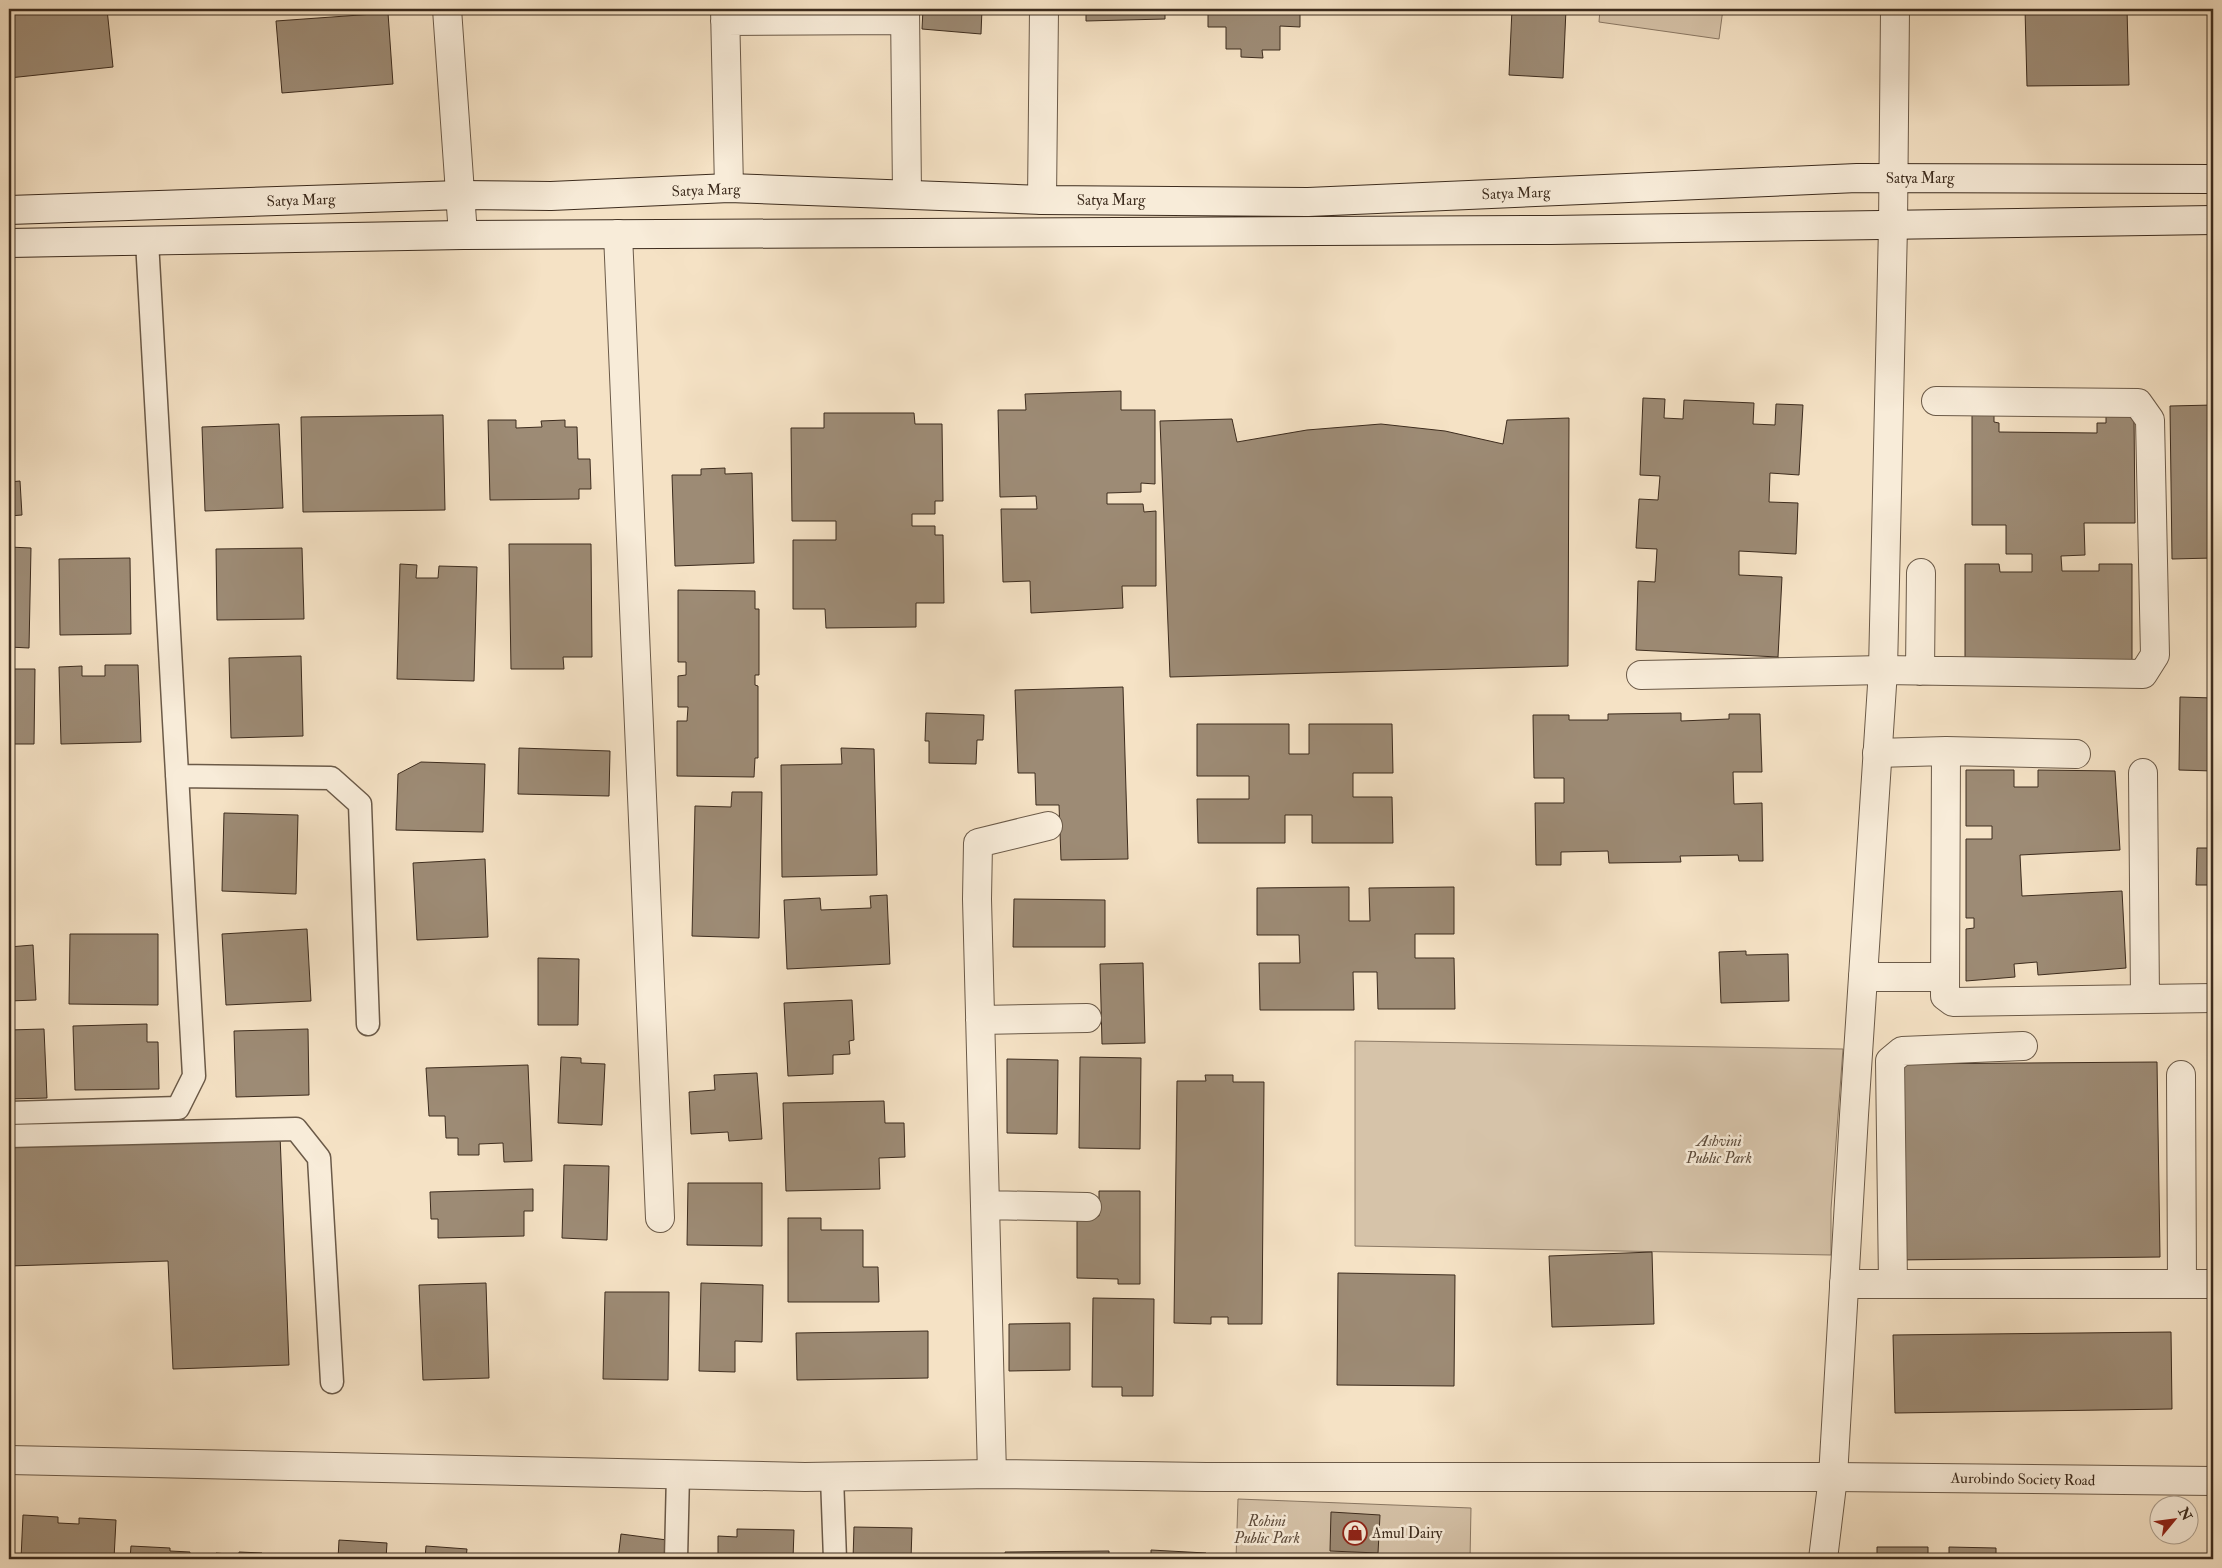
<svg xmlns="http://www.w3.org/2000/svg" width="2222" height="1568" font-family="'IM FELL Double Pica',serif">
	<rect width="100%" height="100%" fill="#f5e2c5"/>
	<filter id="stains"><feTurbulence type="fractalNoise" baseFrequency=".004" numOctaves="4"/><feColorMatrix values="0 0 0 0 .2 0 0 0 0 .09 0 0 0 0 .02 0 0 0 .5 -.17"/></filter>
	<radialGradient id="worn" r=".72"><stop offset=".6" stop-color="#630" stop-opacity="0"/><stop offset="1" stop-color="#630" stop-opacity=".3"/></radialGradient>
	<path fill="#d6c3a9" stroke="#8a7864" d="M 1600,9 L 1723,9 L 1719,39 L 1599,22 Z
		M 1355,1041 L 1843,1049 L 1831,1209 L 1831,1255 L 1355,1246 Z
		M 1238,1499 L 1471,1508 L 1470,1559 L 1236,1559 Z"/>
	<path fill="#9d8b75" stroke="#3d2c1e" d="M 9,9 L 107,9 L 113,67 L 9,78 Z
		M 923,9 L 982,9 L 981,34 L 922,29 Z
		M 1086,9 L 1165,9 L 1165,19 L 1086,21 Z
		M 1208,9 L 1300,9 L 1300,27 L 1280,26 L 1280,50 L 1262,50 L 1263,58 L 1241,57 L 1241,49 L 1226,49 L 1226,27 L 1208,27 Z
		M 1512,9 L 1566,9 L 1563,78 L 1509,75 Z
		M 2025,9 L 2127,9 L 2129,85 L 2027,86 Z
		M 2184,9 L 2213,9 L 2213,11 L 2184,10 Z
		M 388,13 L 393,84 L 282,93 L 276,21 Z
		M 1121,391 L 1121,410 L 1155,410 L 1155,484 L 1141,483 L 1141,492 L 1107,493 L 1107,504 L 1143,504 L 1144,512 L 1156,511 L 1156,586 L 1122,586 L 1123,608 L 1031,613 L 1030,581 L 1003,582 L 1001,509 L 1037,509 L 1036,496 L 1000,497 L 998,410 L 1026,410 L 1025,394 Z
		M 1643,398 L 1665,399 L 1664,418 L 1683,419 L 1684,400 L 1754,403 L 1753,424 L 1775,425 L 1776,404 L 1803,405 L 1799,475 L 1770,473 L 1769,502 L 1798,503 L 1796,554 L 1739,551 L 1739,575 L 1782,577 L 1778,657 L 1636,650 L 1638,581 L 1655,582 L 1657,549 L 1636,548 L 1639,499 L 1658,500 L 1660,476 L 1640,475 Z
		M 2213,405 L 2213,558 L 2172,559 L 2170,406 Z
		M 824,413 L 914,413 L 915,424 L 942,424 L 943,501 L 935,501 L 935,514 L 912,514 L 912,526 L 935,526 L 935,535 L 943,535 L 944,603 L 916,603 L 916,627 L 826,628 L 825,609 L 793,609 L 793,540 L 836,540 L 836,521 L 792,521 L 791,428 L 824,428 Z
		M 2106,414 L 2134,415 L 2135,523 L 2084,523 L 2085,555 L 2061,556 L 2062,571 L 2099,571 L 2099,564 L 2132,564 L 2132,662 L 1965,661 L 1965,564 L 1999,564 L 2000,572 L 2032,572 L 2032,554 L 2006,554 L 2006,525 L 1972,525 L 1972,415 L 1994,415 L 1994,422 L 1999,423 L 1999,432 L 2097,433 L 2097,423 L 2106,423 Z
		M 443,415 L 445,510 L 303,512 L 301,417 Z
		M 1569,418 L 1568,666 L 1170,677 L 1160,421 L 1232,419 L 1237,442 L 1307,430 L 1381,424 L 1445,431 L 1503,444 L 1507,420 Z
		M 488,420 L 516,420 L 516,428 L 542,427 L 541,421 L 565,420 L 565,427 L 577,427 L 578,459 L 590,459 L 591,489 L 579,489 L 579,499 L 490,500 Z
		M 279,424 L 283,508 L 205,511 L 202,427 Z
		M 725,468 L 725,474 L 752,473 L 754,563 L 675,566 L 672,475 L 701,475 L 701,469 Z
		M 20,481 L 22,515 L 9,516 L 9,482 Z
		M 509,544 L 591,544 L 592,657 L 563,657 L 564,669 L 511,669 Z
		M 9,547 L 31,548 L 29,648 L 9,647 Z
		M 302,548 L 304,619 L 217,620 L 216,549 Z
		M 130,558 L 131,634 L 60,635 L 59,559 Z
		M 400,564 L 417,565 L 416,578 L 438,578 L 439,566 L 477,567 L 474,681 L 397,679 Z
		M 678,590 L 755,591 L 755,609 L 759,609 L 759,675 L 755,675 L 755,685 L 758,686 L 758,758 L 755,758 L 754,777 L 677,776 L 677,721 L 687,721 L 688,707 L 678,707 L 678,676 L 686,675 L 686,662 L 678,662 Z
		M 301,656 L 303,736 L 231,738 L 229,658 Z
		M 105,665 L 138,665 L 141,742 L 61,744 L 59,667 L 82,666 L 82,676 L 105,676 Z
		M 9,669 L 35,669 L 34,744 L 9,744 Z
		M 1123,687 L 1128,859 L 1061,860 L 1059,805 L 1036,805 L 1035,773 L 1018,773 L 1015,690 Z
		M 2180,697 L 2213,698 L 2213,771 L 2179,770 Z
		M 926,713 L 984,715 L 983,740 L 977,740 L 976,764 L 929,763 L 929,741 L 925,741 Z
		M 1681,713 L 1681,721 L 1729,719 L 1729,714 L 1760,714 L 1762,772 L 1733,772 L 1734,804 L 1762,803 L 1763,861 L 1739,861 L 1738,855 L 1680,856 L 1681,862 L 1609,863 L 1608,851 L 1561,852 L 1561,865 L 1536,865 L 1535,803 L 1564,803 L 1564,778 L 1534,778 L 1533,715 L 1569,715 L 1569,720 L 1608,720 L 1608,714 Z
		M 1197,724 L 1289,724 L 1289,754 L 1309,754 L 1309,724 L 1392,724 L 1393,773 L 1353,773 L 1353,797 L 1392,797 L 1393,843 L 1312,843 L 1312,815 L 1285,815 L 1285,843 L 1198,843 L 1197,799 L 1249,799 L 1249,776 L 1197,776 Z
		M 519,748 L 610,751 L 609,796 L 518,794 Z
		M 841,748 L 874,749 L 877,875 L 782,877 L 781,765 L 842,764 Z
		M 421,762 L 485,764 L 483,832 L 396,830 L 398,774 Z
		M 1966,770 L 2014,770 L 2014,787 L 2038,787 L 2038,770 L 2115,771 L 2120,850 L 2020,855 L 2022,896 L 2122,891 L 2126,968 L 2038,975 L 2037,962 L 2014,964 L 2015,977 L 1966,981 L 1966,929 L 1974,928 L 1974,918 L 1966,918 L 1966,839 L 1992,839 L 1992,826 L 1966,826 Z
		M 732,792 L 762,792 L 759,938 L 692,936 L 695,806 L 731,807 Z
		M 224,813 L 298,815 L 296,894 L 222,891 Z
		M 2197,848 L 2213,848 L 2213,885 L 2196,885 Z
		M 485,859 L 488,937 L 417,940 L 413,863 Z
		M 1349,887 L 1349,921 L 1370,921 L 1369,888 L 1454,887 L 1454,934 L 1415,934 L 1415,958 L 1454,958 L 1455,1009 L 1378,1009 L 1377,972 L 1353,972 L 1354,1010 L 1260,1010 L 1259,963 L 1300,963 L 1299,935 L 1257,935 L 1257,888 Z
		M 887,895 L 890,964 L 787,969 L 784,900 L 820,898 L 821,910 L 871,908 L 870,896 Z
		M 1014,899 L 1105,900 L 1105,947 L 1013,947 Z
		M 307,929 L 311,1001 L 226,1005 L 222,934 Z
		M 70,934 L 158,934 L 158,1005 L 69,1004 Z
		M 33,945 L 36,1000 L 9,1001 L 9,947 Z
		M 1746,951 L 1746,955 L 1788,954 L 1789,1001 L 1721,1003 L 1719,952 Z
		M 538,958 L 579,959 L 578,1025 L 538,1025 Z
		M 1143,963 L 1145,1043 L 1102,1044 L 1100,964 Z
		M 852,1000 L 854,1040 L 849,1041 L 850,1054 L 833,1055 L 833,1074 L 788,1076 L 784,1003 Z
		M 147,1024 L 147,1042 L 158,1042 L 159,1089 L 75,1090 L 73,1026 Z
		M 44,1029 L 47,1098 L 9,1099 L 9,1030 Z
		M 308,1029 L 309,1095 L 236,1097 L 234,1031 Z
		M 561,1057 L 581,1058 L 581,1063 L 605,1064 L 602,1125 L 558,1123 Z
		M 1080,1057 L 1141,1058 L 1140,1149 L 1079,1148 Z
		M 1007,1059 L 1058,1060 L 1057,1134 L 1007,1133 Z
		M 2157,1062 L 2160,1257 L 1897,1260 L 1895,1064 Z
		M 528,1065 L 532,1161 L 504,1162 L 503,1143 L 479,1144 L 479,1155 L 458,1155 L 458,1138 L 446,1138 L 445,1116 L 429,1116 L 426,1068 Z
		M 757,1073 L 762,1139 L 729,1141 L 728,1132 L 691,1134 L 689,1092 L 715,1090 L 714,1075 Z
		M 1205,1075 L 1233,1075 L 1233,1082 L 1264,1082 L 1262,1324 L 1228,1324 L 1228,1317 L 1211,1317 L 1211,1324 L 1174,1323 L 1177,1081 L 1206,1081 Z
		M 884,1101 L 885,1123 L 904,1123 L 905,1157 L 879,1158 L 880,1189 L 786,1191 L 783,1103 Z
		M 280,1135 L 289,1365 L 173,1369 L 168,1261 L 9,1266 L 9,1144 Z
		M 564,1165 L 609,1166 L 607,1240 L 562,1238 Z
		M 688,1183 L 762,1183 L 762,1246 L 687,1245 Z
		M 533,1189 L 533,1211 L 524,1211 L 524,1236 L 438,1238 L 438,1219 L 431,1219 L 430,1192 Z
		M 1099,1191 L 1140,1191 L 1140,1284 L 1118,1284 L 1118,1279 L 1077,1278 L 1077,1216 L 1099,1216 Z
		M 788,1218 L 821,1218 L 821,1230 L 863,1230 L 863,1267 L 878,1267 L 879,1302 L 788,1302 Z
		M 1652,1252 L 1654,1324 L 1552,1327 L 1549,1256 Z
		M 1338,1273 L 1455,1275 L 1454,1386 L 1337,1385 Z
		M 486,1283 L 489,1378 L 423,1380 L 419,1285 Z
		M 701,1283 L 763,1285 L 762,1342 L 735,1341 L 735,1372 L 699,1371 Z
		M 605,1292 L 669,1292 L 668,1380 L 603,1379 Z
		M 1093,1298 L 1154,1299 L 1153,1396 L 1122,1396 L 1122,1387 L 1092,1387 Z
		M 1070,1323 L 1070,1370 L 1009,1371 L 1009,1324 Z
		M 928,1331 L 928,1378 L 797,1380 L 796,1333 Z
		M 2171,1332 L 2172,1409 L 1895,1413 L 1893,1335 Z
		M 1331,1512 L 1380,1515 L 1378,1553 L 1330,1551 Z
		M 23,1515 L 58,1517 L 58,1523 L 79,1524 L 79,1518 L 116,1520 L 114,1559 L 21,1559 Z
		M 854,1527 L 912,1528 L 911,1559 L 853,1559 Z
		M 737,1529 L 794,1530 L 793,1559 L 718,1559 L 718,1536 L 737,1537 Z
		M 621,1534 L 667,1540 L 664,1559 L 618,1559 Z
		M 339,1540 L 387,1543 L 386,1559 L 338,1559 Z
		M 131,1546 L 170,1548 L 170,1551 L 190,1552 L 189,1559 L 130,1559 Z
		M 426,1546 L 467,1549 L 466,1559 L 425,1559 Z
		M 1877,1547 L 1928,1547 L 1928,1559 L 1877,1559 Z
		M 1949,1547 L 1996,1548 L 1996,1559 L 1949,1559 Z
		M 1151,1550 L 1206,1553 L 1206,1559 L 1151,1559 Z
		M 1109,1551 L 1109,1559 L 1006,1559 L 1005,1552 Z
		M 239,1552 L 262,1553 L 262,1559 L 215,1559 L 216,1553 L 239,1555 Z"/>
	<g fill="none" stroke-linecap="round" stroke-linejoin="round">
		<g stroke="#6b5a48" stroke-width="25">
			<path id="service" d="M 177,776 L 331,778 L 360,804 L 368,1024
				M 9,1113 L 178,1108 L 194,1076 L 147,241
				M 9,1136 L 296,1129 L 319,1158 L 332,1382
				M 832,1477 L 835,1559
				M 676,1559 L 678,1474"/>
		</g>
		<g stroke="#6b5a48" stroke-width="30">
			<path id="minor" d="M 447,9 L 463,235
				M 725,9 L 729,188
				M 905,9 L 907,194
				M 725,21 L 905,20
				M 1042,200 L 1044,9
				M 618,234 L 660,1218
				M 1920,671 L 1921,573
				M 1641,675 L 1883,670 L 2143,674 L 2155,655 L 2150,420 L 2138,403 L 1936,401
				M 1946,751 L 2076,754
				M 1877,753 L 1946,751 L 1945,996 L 1953,1002 L 2213,998
				M 2143,773 L 2145,999
				M 1863,977 L 1945,977
				M 980,1020 L 1087,1018
				M 2181,1075 L 2182,1284
				M 986,1205 L 1087,1207
				M 1893,1283 L 1890,1061 L 1902,1051 L 2023,1046
				M 1844,1284 L 2213,1284
				M 9,1460 L 805,1477 L 992,1474 L 1206,1477 L 1833,1477 L 2213,1481
				M 992,1474 L 977,899 L 978,843 L 1048,826"/>
		</g>
		<g stroke="#6b5a48" stroke-width="30">
			<path id="tertiary" d="M 1823,1559 L 1833,1477 L 1854,1115 L 1883,670 L 1893,226 L 1895,9"/>
		</g>
		<g stroke="#3d2c1e" stroke-width="30">
			<path id="secondary" d="M 9,210 L 460,195 L 551,196 L 729,188 L 1042,200 L 1308,202 L 1857,178 L 2213,179
				M 9,243 L 463,235 L 1551,230 L 2213,220"/>
		</g>
		<use href="#service" stroke="#f8ecd9" stroke-width="22"/>
		<use href="#minor" stroke="#f8ecd9" stroke-width="28"/>
		<use href="#tertiary" stroke="#f8ecd9" stroke-width="28"/>
		<use href="#secondary" stroke="#f8ecd9" stroke-width="28"/>
	</g>
	<defs>
		<g id="shop-ring" transform="scale(1.25)"><circle r="9.5" fill="#f8ecd9" stroke="#8f2418" stroke-width="1.5"/><path d="M-5-2.5h2.3a2.7 3.5 0 0 1 5.4 0H5L5.5 6h-11ZM-1.5-2.5h3a1.5 2.3 0 0 0-3 0Z" fill="#8f2418"/></g>
	</defs>
	<g fill-rule="evenodd">
		<use href="#shop-ring" x="1355" y="1533"/>
	</g>
	<g text-anchor="middle" stroke-width="5" stroke-linejoin="round" paint-order="stroke">
		<g font-size="15" fill="#3d2c1e" stroke="#f8ecd9">
			<text x="1920" y="183">Satya Marg</text>
			<text transform="translate(706 190) rotate(-2)" y="5">Satya Marg</text>
			<text transform="translate(1516 193) rotate(-2)" y="5">Satya Marg</text>
			<text transform="translate(301 200) rotate(-2)" y="5">Satya Marg</text>
			<text x="1111" y="205">Satya Marg</text>
			<text transform="translate(2023 1479) rotate(1)" y="5">Aurobindo Society Road</text>
		</g>
		<g font-size="15" font-style="italic" fill="#5c4a3a" stroke="#f8ecd9">
			<text x="1719" y="1146">Ashvini<tspan x="1719" dy="17">Public Park</tspan></text>
			<text x="1267" y="1526">Rohini<tspan x="1267" dy="17">Public Park</tspan></text>
		</g>
		<g font-size="15" fill="#3d2c1e" stroke="#f8ecd9" text-anchor="start">
			<text x="1372" y="1538">Amul Dairy</text>
		</g>
	</g>
	<rect width="2222" height="1568" fill="none" stroke="#f5e2c5" stroke-width="30"/>
	<rect x="10" y="10" width="2202" height="1548" fill="none" stroke="#3d2c1e" stroke-width="2.5"/>
	<rect x="15" y="15" width="2192" height="1538" fill="none" stroke="#3d2c1e"/>
	<g transform="translate(2174 1520) rotate(61)"><circle r="24" fill="#f8ecd9" stroke="#ad9f8e"/>
	<path d="M0-4L9 19L0 12L-9 19Z" fill="#8f2418"/>
	<text y="-8" font-size="14" font-weight="bold" text-anchor="middle" fill="#3d2c1e">N</text>
	</g>
	<rect width="100%" height="100%" filter="url(#stains)"/>
	<rect width="100%" height="100%" fill="url(#worn)"/>
</svg>
